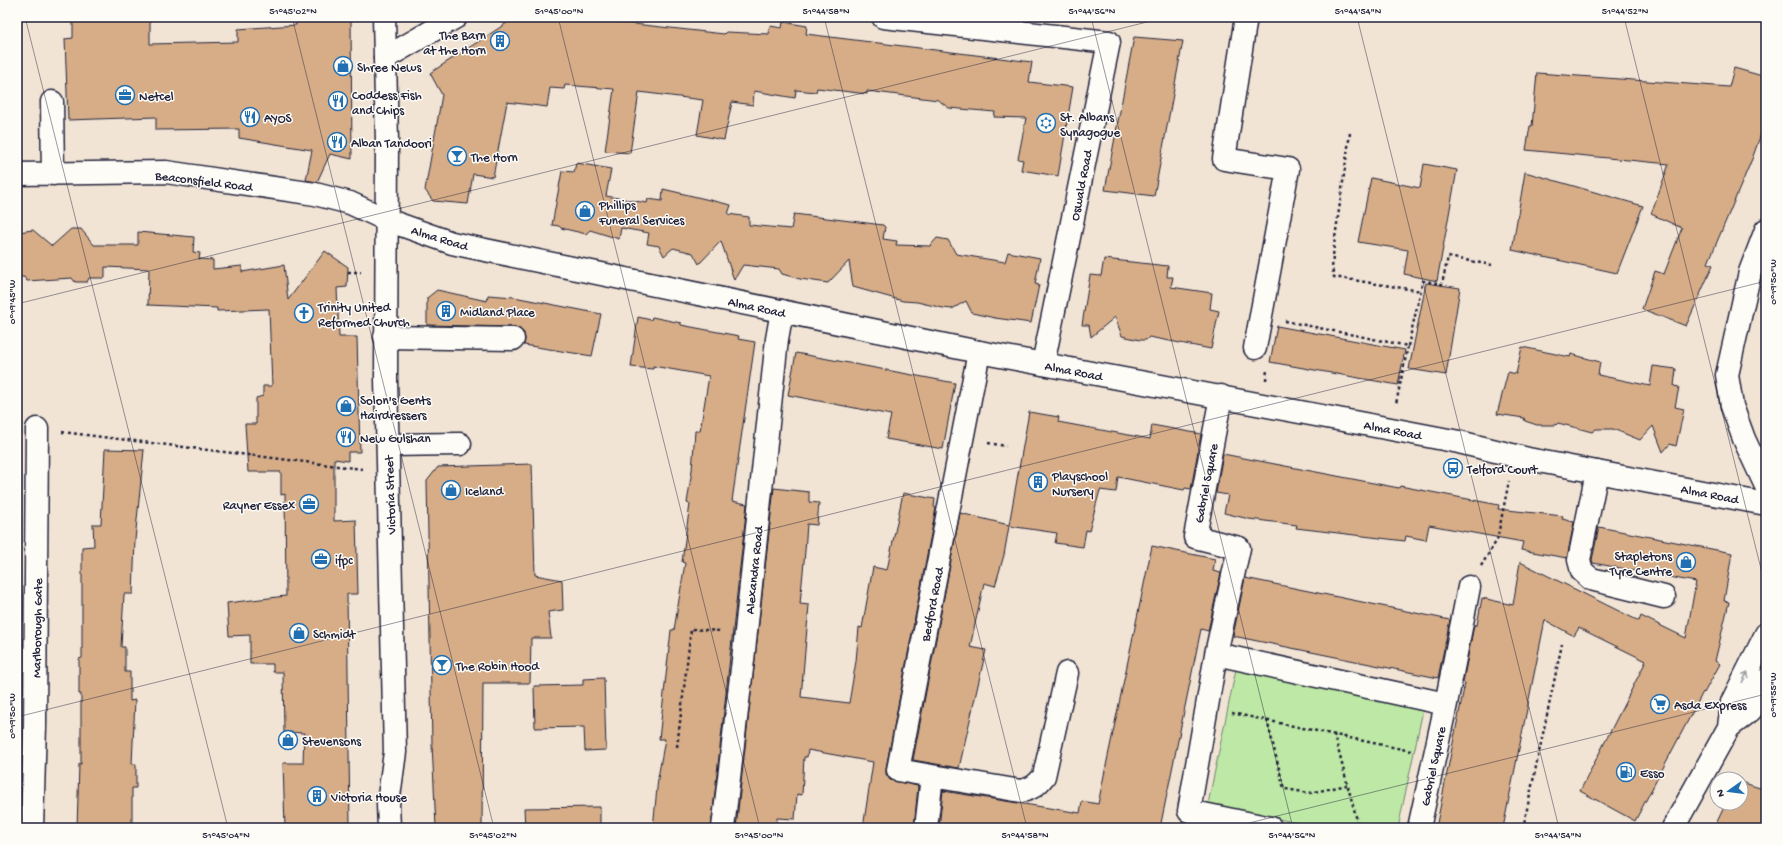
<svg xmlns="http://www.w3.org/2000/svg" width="1783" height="845" font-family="'Gochi Hand',sans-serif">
	<rect width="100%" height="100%" fill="#f1e4d5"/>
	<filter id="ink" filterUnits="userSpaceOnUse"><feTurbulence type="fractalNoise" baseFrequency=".025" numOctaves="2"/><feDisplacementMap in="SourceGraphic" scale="8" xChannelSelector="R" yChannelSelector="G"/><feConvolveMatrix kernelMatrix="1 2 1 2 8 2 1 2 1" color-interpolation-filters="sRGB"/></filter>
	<g filter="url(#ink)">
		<path fill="#bde8a5" stroke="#708570" d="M 1236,669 L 1423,710 L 1398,828 L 1321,828 L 1208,804 Z"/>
		<path fill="#d6ad87" stroke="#22223b" d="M 73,17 L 150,17 L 150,44 L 238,42 L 238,29 L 296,25 L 295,18 L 351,17 L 352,159 L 330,154 L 317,182 L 306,180 L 312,150 L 239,138 L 239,129 L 156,130 L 156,117 L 68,120 L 65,39 L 73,38 Z
			M 516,17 L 552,17 L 579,20 L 580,18 L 724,34 L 726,32 L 769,34 L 770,26 L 782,28 L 783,22 L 807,26 L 806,34 L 1032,62 L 1029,82 L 1073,87 L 1058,176 L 1021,170 L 1023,160 L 1018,159 L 1026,118 L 994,117 L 995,112 L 949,108 L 938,100 L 867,91 L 867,94 L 817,88 L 816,92 L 796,90 L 795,98 L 754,91 L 753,105 L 732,102 L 724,140 L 697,135 L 703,100 L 639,92 L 630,153 L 605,151 L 614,89 L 565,85 L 564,89 L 550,88 L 547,107 L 507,102 L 493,177 L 473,174 L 468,204 L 433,201 L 425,190 L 442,95 L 430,73 Z
			M 1134,37 L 1183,41 L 1154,196 L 1105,190 Z
			M 1734,68 L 1766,77 L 1766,120 L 1752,159 L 1708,263 L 1713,265 L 1686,326 L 1642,309 L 1655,271 L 1664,274 L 1682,228 L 1651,214 L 1669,164 L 1526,150 L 1530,126 L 1532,126 L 1537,73 L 1729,87 Z
			M 576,163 L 611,169 L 606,196 L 647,203 L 648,199 L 662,201 L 663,189 L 731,205 L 728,214 L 749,217 L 749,225 L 791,229 L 794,214 L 883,225 L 885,227 L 883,239 L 897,241 L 896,245 L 930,246 L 937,238 L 948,240 L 956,254 L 1005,262 L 1008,252 L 1040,258 L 1035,284 L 1039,285 L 1031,323 L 995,318 L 972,313 L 966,301 L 952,309 L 943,308 L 917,302 L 903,301 L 853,287 L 849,261 L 828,283 L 800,279 L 782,274 L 779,269 L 743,265 L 734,280 L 721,241 L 699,264 L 693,253 L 673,248 L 664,256 L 659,246 L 647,244 L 649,233 L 621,228 L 619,239 L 590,230 L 586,234 L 561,228 L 559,226 L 552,225 L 562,171 L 574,172 Z
			M 1424,164 L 1457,170 L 1437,281 L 1404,274 L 1408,250 L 1358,242 L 1371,178 L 1420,188 Z
			M 1525,172 L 1643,206 L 1617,273 L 1512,250 Z
			M 71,229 L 81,229 L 94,245 L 138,245 L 138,232 L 194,237 L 193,252 L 200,253 L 199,259 L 213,260 L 213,269 L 242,266 L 242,272 L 284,265 L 288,300 L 325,251 L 348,267 L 347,287 L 337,288 L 339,337 L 357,337 L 360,452 L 348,452 L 348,461 L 334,459 L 334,521 L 356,520 L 358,594 L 347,594 L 350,828 L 285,828 L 283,763 L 303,763 L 304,733 L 284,732 L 283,672 L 273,672 L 273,664 L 250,664 L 250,635 L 229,636 L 227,603 L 286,596 L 285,494 L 281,495 L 281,472 L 248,472 L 245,424 L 256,424 L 256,398 L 263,396 L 263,386 L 272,386 L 269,309 L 217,311 L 217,308 L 148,305 L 149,269 L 105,267 L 105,278 L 89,278 L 87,282 L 75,282 L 72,278 L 27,281 L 24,277 L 19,277 L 18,232 L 33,230 L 52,246 Z
			M 1104,259 L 1168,266 L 1167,277 L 1173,277 L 1171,287 L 1212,293 L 1210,309 L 1219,311 L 1211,349 L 1149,337 L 1146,340 L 1140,340 L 1122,336 L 1115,317 L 1091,337 L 1089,325 L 1082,325 L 1090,275 L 1101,276 Z
			M 1426,283 L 1460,288 L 1446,375 L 1409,369 Z
			M 437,290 L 487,301 L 488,295 L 514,297 L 601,314 L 592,356 L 524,345 L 525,339 L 524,333 L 520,329 L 514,327 L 427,325 L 427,298 Z
			M 638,317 L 651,320 L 652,317 L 681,323 L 681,325 L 739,336 L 738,339 L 755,342 L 732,501 L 747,504 L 711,828 L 653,828 L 658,778 L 665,739 L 659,739 L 671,630 L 674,630 L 685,563 L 682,562 L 690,504 L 687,503 L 692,470 L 695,431 L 700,431 L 709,376 L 653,366 L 653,369 L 631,367 Z
			M 1277,326 L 1405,350 L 1398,385 L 1270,362 Z
			M 1522,347 L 1570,357 L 1571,354 L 1600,362 L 1598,375 L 1650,386 L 1653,366 L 1676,369 L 1674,386 L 1679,387 L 1675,407 L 1684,409 L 1676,446 L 1670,444 L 1663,452 L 1653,426 L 1640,440 L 1613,429 L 1596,429 L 1592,432 L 1558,423 L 1556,425 L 1537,425 L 1525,421 L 1524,418 L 1497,414 L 1508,372 L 1516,374 Z
			M 796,353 L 955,383 L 943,449 L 886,439 L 891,415 L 788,395 Z
			M 1029,412 L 1059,417 L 1058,422 L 1150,439 L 1152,425 L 1201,434 L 1191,489 L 1185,488 L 1184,490 L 1118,477 L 1116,492 L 1100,490 L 1089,531 L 1086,530 L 1083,547 L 1055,543 L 1057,533 L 1009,526 L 1004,555 L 995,586 L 984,583 L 970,647 L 986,650 L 959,768 L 913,760 L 960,513 L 1009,525 Z
			M 105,449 L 144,450 L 135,540 L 133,594 L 124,594 L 121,647 L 125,647 L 125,672 L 130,672 L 130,701 L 135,700 L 132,764 L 136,764 L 136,788 L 132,788 L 132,828 L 77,828 L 79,764 L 81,764 L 81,694 L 79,694 L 79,659 L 82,658 L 82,547 L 94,546 L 93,524 L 101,524 Z
			M 1223,454 L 1399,488 L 1400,486 L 1499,505 L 1498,509 L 1563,516 L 1562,519 L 1574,522 L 1567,558 L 1521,550 L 1523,542 L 1429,525 L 1426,540 L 1406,536 L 1405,541 L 1296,528 L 1297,525 L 1249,519 L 1224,513 L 1228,495 L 1216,493 Z
			M 532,464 L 535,575 L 562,580 L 563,610 L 548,612 L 551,638 L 531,638 L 530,683 L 483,683 L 482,828 L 436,828 L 432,744 L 427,481 L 438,467 Z
			M 774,488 L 809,492 L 809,502 L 819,503 L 817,525 L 807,524 L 805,551 L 800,604 L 809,605 L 801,697 L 849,703 L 856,661 L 859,627 L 862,628 L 873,567 L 887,570 L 903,493 L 935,499 L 934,507 L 936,508 L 886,768 L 886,774 L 890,780 L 918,786 L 914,828 L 863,828 L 873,762 L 808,750 L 807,757 L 804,757 L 802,795 L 797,794 L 795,819 L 777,818 L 776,828 L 736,828 Z
			M 1599,527 L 1732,553 L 1724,601 L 1729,602 L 1715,661 L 1720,664 L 1704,693 L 1703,692 L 1635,821 L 1580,791 L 1646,661 L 1579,628 L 1574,636 L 1545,620 L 1503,828 L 1436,828 L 1465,683 L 1463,682 L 1474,625 L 1477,625 L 1482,598 L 1513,605 L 1520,562 L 1639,621 L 1641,616 L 1686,638 L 1696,582 L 1593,563 L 1592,560 Z
			M 1152,546 L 1215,559 L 1213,571 L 1221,573 L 1208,631 L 1201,629 L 1160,828 L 939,828 L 943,791 L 1080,813 L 1082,801 L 1098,804 Z
			M 1245,578 L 1450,620 L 1438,678 L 1233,636 Z
			M 604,678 L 606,750 L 585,751 L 584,727 L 535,728 L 534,686 L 583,685 L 583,679 Z
			M 1741,782 L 1766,790 L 1766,828 L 1714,828 L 1726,803 L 1741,803 Z
			M 600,807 L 600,828 L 525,828 L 524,808 Z"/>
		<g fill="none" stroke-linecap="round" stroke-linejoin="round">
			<g stroke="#22223b" stroke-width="25">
				<path id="minor" d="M 883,17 L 1109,42 L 1043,364
					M 1246,17 L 1224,159 L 1288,169 L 1255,348
					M 385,58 L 456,17
					M 52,102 L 53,174
					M 17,174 L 166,172 L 315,194 L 350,203 L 387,220
					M 1766,230 L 1750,272 L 1727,375 L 1732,406 L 1744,439 L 1766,486
					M 385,337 L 513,339
					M 1221,396 L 1195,537 L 1239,548 L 1216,654 L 1189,811 L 1271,828
					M 388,445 L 460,444
					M 1597,472 L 1579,560 L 1582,571 L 1591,579 L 1664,597
					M 1216,654 L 1446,704 L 1419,828
					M 1446,704 L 1469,587
					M 932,776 L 1021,791 C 1032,789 1037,785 1044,776 L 1067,673
					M 32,828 L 35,725 L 37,429
					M 723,828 L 743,660 L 777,339 L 782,311
					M 926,828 L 932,776 L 898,770 L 979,352"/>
			</g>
			<g stroke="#22223b" stroke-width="25">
				<path id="major" d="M 384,17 L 387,141 L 386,379 L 395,752 L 388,804 L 389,828
					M 387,220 L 452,243 L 466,246 L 979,352 L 1391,429 L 1459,442 L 1528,459 L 1766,504
					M 1729,727 L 1751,710 L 1766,680
					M 1673,828 L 1729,727 L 1732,702 L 1766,634"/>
			</g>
			<path stroke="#22223b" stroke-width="2.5" stroke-dasharray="3 3" stroke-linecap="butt" d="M 1350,133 L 1334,245 L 1332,268 L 1334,277 L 1421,291
				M 348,272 L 361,272
				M 1285,321 L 1408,346 L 1396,404
				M 1408,346 L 1423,281 L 1442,284 L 1448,257 L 1492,265
				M 1266,380 L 1267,369
				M 62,432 L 362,469
				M 988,443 L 1006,446
				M 1481,566 L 1497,540 L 1509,481
				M 1232,713 L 1411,751
				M 1267,720 L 1283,785 L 1285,789 L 1310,793 L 1347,785
				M 1334,734 L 1359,828
				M 677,747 L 691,629 L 721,631
				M 1523,828 L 1562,644"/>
			<use href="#minor" stroke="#fdfcf7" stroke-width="22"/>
			<use href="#major" stroke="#fdfcf7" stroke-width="22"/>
		</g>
		<defs><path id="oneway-shaft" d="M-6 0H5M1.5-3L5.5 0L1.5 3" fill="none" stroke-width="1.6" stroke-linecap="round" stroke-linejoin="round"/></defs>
		<use stroke="#9a9aa2" href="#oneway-shaft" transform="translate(1745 677) rotate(-63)"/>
	</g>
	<path fill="none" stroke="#22223b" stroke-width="1" stroke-opacity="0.45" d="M 25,17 L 228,828M 292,17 L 494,828M 558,17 L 760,828M 824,17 L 1027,828M 1091,17 L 1293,828M 1357,17 L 1559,828M 1624,17 L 1766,589M 17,304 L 1167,17M 17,717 L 1766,281M 1229,828 L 1766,694"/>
	<defs>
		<g id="building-ring" transform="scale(1)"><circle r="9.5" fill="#fdfcf7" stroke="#1f6fb2" stroke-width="1.5"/><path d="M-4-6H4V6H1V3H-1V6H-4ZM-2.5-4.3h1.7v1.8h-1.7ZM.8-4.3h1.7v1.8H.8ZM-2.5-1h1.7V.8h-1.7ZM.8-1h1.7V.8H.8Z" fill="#1f6fb2"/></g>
		<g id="shop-ring" transform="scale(1)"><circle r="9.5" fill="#fdfcf7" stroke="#1f6fb2" stroke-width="1.5"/><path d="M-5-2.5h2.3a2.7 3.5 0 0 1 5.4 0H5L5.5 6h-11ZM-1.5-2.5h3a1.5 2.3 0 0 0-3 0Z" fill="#1f6fb2"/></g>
		<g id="office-ring" transform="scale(1)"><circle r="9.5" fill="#fdfcf7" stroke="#1f6fb2" stroke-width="1.5"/><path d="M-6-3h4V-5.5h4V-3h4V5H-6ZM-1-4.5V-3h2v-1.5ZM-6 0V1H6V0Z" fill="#1f6fb2"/></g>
		<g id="restaurant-ring" transform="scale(1)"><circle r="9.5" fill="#fdfcf7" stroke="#1f6fb2" stroke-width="1.5"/><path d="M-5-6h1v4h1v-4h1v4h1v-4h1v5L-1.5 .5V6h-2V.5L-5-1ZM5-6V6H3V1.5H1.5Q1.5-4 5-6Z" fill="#1f6fb2"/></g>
		<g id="synagogue-ring" transform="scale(1)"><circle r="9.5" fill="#fdfcf7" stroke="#1f6fb2" stroke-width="1.5"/><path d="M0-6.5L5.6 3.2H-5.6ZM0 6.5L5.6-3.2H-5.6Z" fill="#1f6fb2"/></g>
		<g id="bar-ring" transform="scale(1)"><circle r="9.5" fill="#fdfcf7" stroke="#1f6fb2" stroke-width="1.5"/><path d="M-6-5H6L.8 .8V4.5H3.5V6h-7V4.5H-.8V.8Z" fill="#1f6fb2"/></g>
		<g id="church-ring" transform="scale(1)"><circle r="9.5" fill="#fdfcf7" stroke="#1f6fb2" stroke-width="1.5"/><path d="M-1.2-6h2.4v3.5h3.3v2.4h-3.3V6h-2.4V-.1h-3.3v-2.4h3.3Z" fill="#1f6fb2"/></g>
		<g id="bus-ring" transform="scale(1)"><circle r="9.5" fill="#fdfcf7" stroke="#1f6fb2" stroke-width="1.5"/><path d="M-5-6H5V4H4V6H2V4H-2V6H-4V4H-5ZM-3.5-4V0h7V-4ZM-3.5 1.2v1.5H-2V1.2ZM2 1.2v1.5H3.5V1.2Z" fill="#1f6fb2"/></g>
		<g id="supermarket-ring" transform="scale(1)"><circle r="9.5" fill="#fdfcf7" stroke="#1f6fb2" stroke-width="1.5"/><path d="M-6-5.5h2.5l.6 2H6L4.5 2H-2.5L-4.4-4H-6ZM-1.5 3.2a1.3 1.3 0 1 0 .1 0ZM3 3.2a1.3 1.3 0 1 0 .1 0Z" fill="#1f6fb2"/></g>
		<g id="fuel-ring" transform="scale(1)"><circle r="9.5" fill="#fdfcf7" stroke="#1f6fb2" stroke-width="1.5"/><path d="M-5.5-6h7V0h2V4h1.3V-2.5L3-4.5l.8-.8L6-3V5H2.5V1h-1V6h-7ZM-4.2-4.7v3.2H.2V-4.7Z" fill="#1f6fb2"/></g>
	</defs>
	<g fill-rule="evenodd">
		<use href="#building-ring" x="500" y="41"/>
		<use href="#shop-ring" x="343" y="66"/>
		<use href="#office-ring" x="125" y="95"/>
		<use href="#restaurant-ring" x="338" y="101"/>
		<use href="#restaurant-ring" x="250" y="117"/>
		<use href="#synagogue-ring" x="1046" y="123"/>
		<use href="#restaurant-ring" x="337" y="142"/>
		<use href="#bar-ring" x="457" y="156"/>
		<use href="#shop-ring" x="585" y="211"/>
		<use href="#building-ring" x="446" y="311"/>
		<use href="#church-ring" x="304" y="313"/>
		<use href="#shop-ring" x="346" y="406"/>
		<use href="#restaurant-ring" x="346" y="437"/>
		<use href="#bus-ring" x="1453" y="468"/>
		<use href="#building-ring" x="1038" y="482"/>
		<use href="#shop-ring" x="451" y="490"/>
		<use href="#office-ring" x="309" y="504"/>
		<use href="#office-ring" x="321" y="559"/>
		<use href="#shop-ring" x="1686" y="562"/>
		<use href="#shop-ring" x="299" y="633"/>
		<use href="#bar-ring" x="442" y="665"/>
		<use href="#supermarket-ring" x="1660" y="704"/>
		<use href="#shop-ring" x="288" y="740"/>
		<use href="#fuel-ring" x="1626" y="772"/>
		<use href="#building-ring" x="317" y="796"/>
	</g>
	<g text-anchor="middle" stroke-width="3" stroke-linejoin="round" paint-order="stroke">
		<g font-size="13" fill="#22223b" stroke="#fdfcf7" text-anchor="start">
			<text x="486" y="39" text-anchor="end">The Barn<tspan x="486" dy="15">at the Horn</tspan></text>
			<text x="357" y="71">Shree News</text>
			<text x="352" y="99">Coddess Fish<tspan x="352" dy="15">and Chips</tspan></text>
			<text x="139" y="100">Netcel</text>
			<text x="1060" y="121">St. Albans<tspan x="1060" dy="15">Synagogue</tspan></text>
			<text x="264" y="122">AYOS</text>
			<text x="351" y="147">Alban Tandoori</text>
			<text x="471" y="161">The Horn</text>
			<text x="599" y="209">Phillips<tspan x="599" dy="15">Funeral Services</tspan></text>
			<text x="318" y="311">Trinity United<tspan x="318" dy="15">Reformed Church</tspan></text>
			<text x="460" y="316">Midland Place</text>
			<text x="360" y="404">Solon's Gents<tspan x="360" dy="15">Hairdressers</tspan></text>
			<text x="360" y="442">New Gulshan</text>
			<text x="1467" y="473">Telford Court</text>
			<text x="1052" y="480">Playschool<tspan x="1052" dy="15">Nursery</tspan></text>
			<text x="465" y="495">Iceland</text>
			<text x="295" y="509" text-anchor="end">Rayner Essex</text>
			<text x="1672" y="560" text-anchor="end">Stapletons<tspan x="1672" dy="15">Tyre Centre</tspan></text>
			<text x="335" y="564">ifpc</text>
			<text x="313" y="638">Schmidt</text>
			<text x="456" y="670">The Robin Hood</text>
			<text x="1674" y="709">Asda Express</text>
			<text x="302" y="745">Stevensons</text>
			<text x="1640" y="777">Esso</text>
			<text x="331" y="801">Victoria House</text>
		</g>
		<g font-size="13" fill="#22223b" stroke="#fdfcf7">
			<text transform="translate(204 180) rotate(7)" y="5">Beaconsfield Road</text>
			<text transform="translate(1080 185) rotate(-79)" y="5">Oswald Road</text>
			<text transform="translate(440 237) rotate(17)" y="5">Alma Road</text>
			<text transform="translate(757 306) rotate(12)" y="5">Alma Road</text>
			<text transform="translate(1074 370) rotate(11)" y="5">Alma Road</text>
			<text transform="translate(1393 429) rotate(11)" y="5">Alma Road</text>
			<text transform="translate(1205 483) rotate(-79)" y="5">Gabriel Square</text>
			<text transform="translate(1710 493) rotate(11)" y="5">Alma Road</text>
			<text transform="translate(389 495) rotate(-92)" y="5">Victoria Street</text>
			<text transform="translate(753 570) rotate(-84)" y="5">Alexandra Road</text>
			<text transform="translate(931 604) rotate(-79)" y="5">Bedford Road</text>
			<text transform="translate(36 628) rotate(-89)" y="5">Marlborough Gate</text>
			<text transform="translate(1432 766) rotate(-78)" y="5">Gabriel Square</text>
		</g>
	</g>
	<rect width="1783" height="845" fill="none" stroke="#fdfcf7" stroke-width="44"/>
	<g transform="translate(1729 791) rotate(256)"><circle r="19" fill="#fdfcf7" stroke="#a5a5ac"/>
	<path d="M0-3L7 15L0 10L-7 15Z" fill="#1f6fb2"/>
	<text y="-6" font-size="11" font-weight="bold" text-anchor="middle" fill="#22223b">N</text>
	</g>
	<rect x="22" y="22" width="1739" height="801" fill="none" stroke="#22223b" stroke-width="1.5"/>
	<g font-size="10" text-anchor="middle" fill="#22223b">
		<text x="293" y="14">51°45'02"N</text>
		<text x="559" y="14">51°45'00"N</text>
		<text x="826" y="14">51°44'58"N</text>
		<text x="1092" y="14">51°44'56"N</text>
		<text x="1358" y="14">51°44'54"N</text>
		<text x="1625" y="14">51°44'52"N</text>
		<text transform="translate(1772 282) rotate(-90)" y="4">0°19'50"W</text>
		<text transform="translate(11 302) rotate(-90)" y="4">0°19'45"W</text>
		<text transform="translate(1772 695) rotate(-90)" y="4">0°19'55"W</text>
		<text transform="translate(11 716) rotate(-90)" y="4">0°19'50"W</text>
		<text x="226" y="838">51°45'04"N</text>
		<text x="493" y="838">51°45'02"N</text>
		<text x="759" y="838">51°45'00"N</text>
		<text x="1025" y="838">51°44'58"N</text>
		<text x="1292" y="838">51°44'56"N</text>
		<text x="1558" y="838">51°44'54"N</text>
	</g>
</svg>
